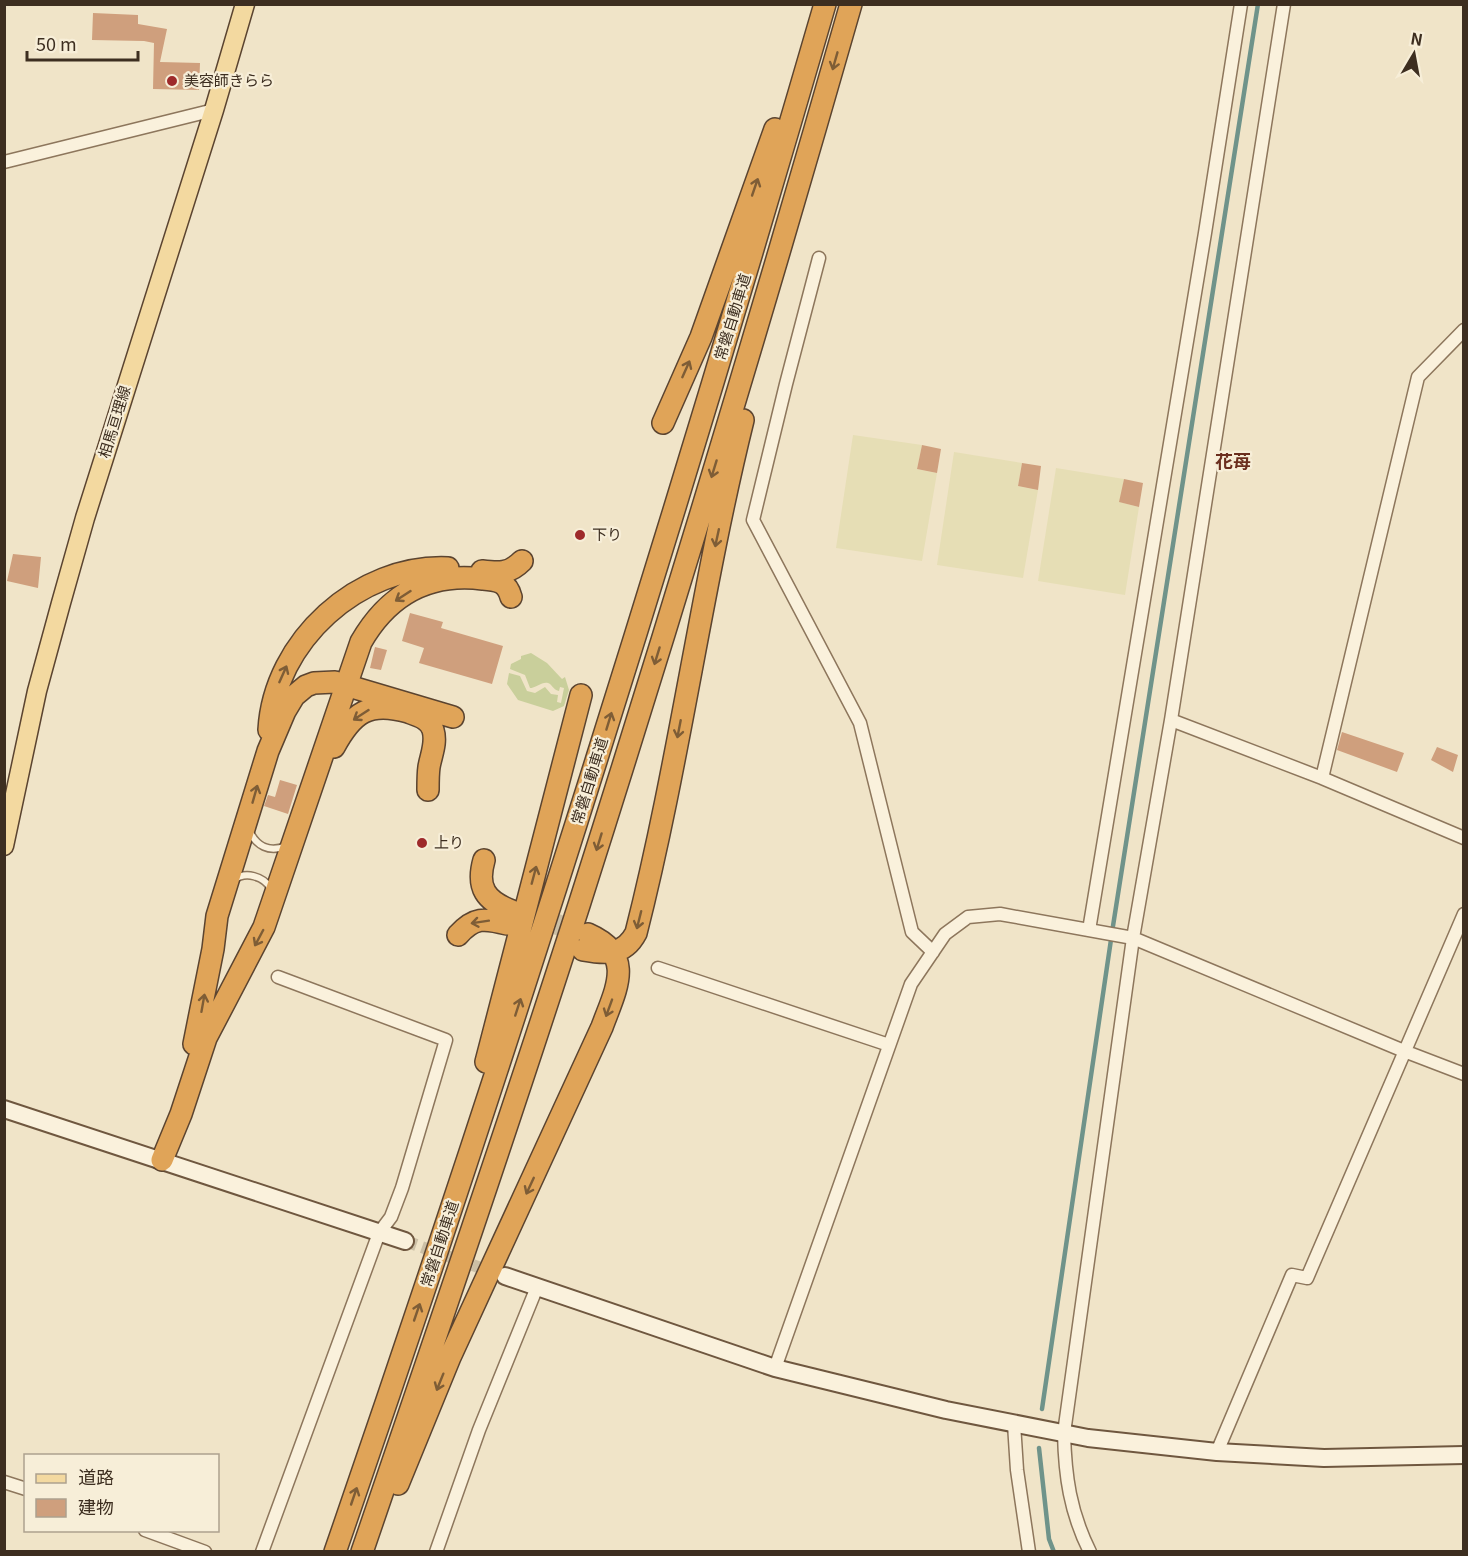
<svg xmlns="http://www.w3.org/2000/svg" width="1468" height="1556" font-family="Georgia,'Noto Sans JP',serif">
	<rect width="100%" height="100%" fill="#f0e4c8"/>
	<path fill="#e6deb5" d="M 853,435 L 922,445 L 917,469 L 937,473 L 922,561 L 836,548 Z
		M 954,452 L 1022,463 L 1018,486 L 1038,490 L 1023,578 L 937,565 Z
		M 1056,468 L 1124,479 L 1120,502 L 1139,507 L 1125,595 L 1038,581 Z"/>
	<path fill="#c9cf9b" d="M 531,653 L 547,663 L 562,679 L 565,677 L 569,690 L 564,706 L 553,711 L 518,700 L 507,684 L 509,673 L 520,676 L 527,691 L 535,693 L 545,687 L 551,694 L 558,695 L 557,702 L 561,703 L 564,688 L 560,687 L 559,691 C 552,689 553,685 548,683 C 543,681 535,688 530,688 L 525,675 L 510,669 L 511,664 L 521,659 L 521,656 Z"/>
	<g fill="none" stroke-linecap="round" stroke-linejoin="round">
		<path stroke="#6f938a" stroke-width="4.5" d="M 1042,1409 L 1113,926 L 1258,4
			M 1039,1448 L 1049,1539 L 1054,1552"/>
	</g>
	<path fill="#cf9f7d" d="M 93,13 L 138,15 L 138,24 L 167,29 L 160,62 L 200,63 L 199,90 L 153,89 L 154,43 L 144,41 L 92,40 Z
		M 922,445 L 941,449 L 937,473 L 917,469 Z
		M 1022,463 L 1041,466 L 1038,490 L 1018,486 Z
		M 1124,479 L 1143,483 L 1139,507 L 1119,502 Z
		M 13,554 L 41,557 L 38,588 L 7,581 Z
		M 410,613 L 443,622 L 441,628 L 503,646 L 492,684 L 419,663 L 424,648 L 402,641 Z
		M 375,647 L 387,650 L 381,670 L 370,668 Z
		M 1342,732 L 1404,753 L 1397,772 L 1337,750 Z
		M 1437,747 L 1458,755 L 1453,772 L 1431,760 Z
		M 280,780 L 297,785 L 288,814 L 264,806 L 268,795 L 275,797 Z"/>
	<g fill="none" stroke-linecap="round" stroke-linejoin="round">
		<path stroke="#ccc0a6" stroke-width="12" stroke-dasharray="12 6" stroke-linecap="butt" d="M 405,1241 L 495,1273"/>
		<path stroke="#ccc0a6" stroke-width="21" stroke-dasharray="21 10" stroke-linecap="butt" d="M 527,915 L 588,934"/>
		<g stroke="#8d765c" stroke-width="9">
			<path id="lane" d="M 249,830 C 256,846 269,853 286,846
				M 234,880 C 245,871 264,876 271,889"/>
		</g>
		<g stroke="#8d765c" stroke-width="15">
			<path id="street" d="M 4,162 L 214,110
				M 819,258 L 786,384 L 753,520 L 860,723 L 912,932 L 933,952
				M 1171,720 L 1322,778 L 1464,838
				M 1322,778 L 1418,377 L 1464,330
				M 1089,930 L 1205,233 L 1241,4
				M 658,968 L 889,1045
				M 775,1368 L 911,984 L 945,934 L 968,917 L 1000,914 L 1133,938 L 1404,1051 L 1464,1074
				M 1014,1424 L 1017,1470 L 1029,1552
				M 1217,1452 L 1292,1275 L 1307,1278 L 1464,914
				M 4,1482 L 26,1489
				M 145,1530 L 205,1552
				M 262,1552 L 379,1233 L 391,1217 L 402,1188 L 446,1040 L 278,977
				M 436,1552 L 479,1430 L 537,1287
				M 1090,1552 C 1070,1512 1065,1476 1064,1433 L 1133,938 L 1171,720 L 1284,4"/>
		</g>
		<g stroke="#6f573f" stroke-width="20">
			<path id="secondary" d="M 4,1109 L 405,1241
				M 505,1276 L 775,1368 L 946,1410 L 1088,1438 L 1217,1452 L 1324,1458 L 1464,1455"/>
		</g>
		<g stroke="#5b4430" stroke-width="21">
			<path id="primary" d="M 4,846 L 37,691 L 61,603 L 85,518 L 214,110 L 245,4"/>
		</g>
		<g stroke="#5b4430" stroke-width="24">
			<path id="highway" d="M 663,423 L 701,337 L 775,129
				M 482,571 C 499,573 509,574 522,561
				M 269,730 C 274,641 359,564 448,568
				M 334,747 C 353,712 369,701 408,712 C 419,716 430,719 433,730 C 437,743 431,755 429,767 C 428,774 428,782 428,790
				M 484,860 C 476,888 486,901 512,911
				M 458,935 C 474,917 484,918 507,924
				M 583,950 C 605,954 624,956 636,933 C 679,764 701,590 743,420
				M 194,1044 L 213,949 L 217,916 L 268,751 L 285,711 L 294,696 L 306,686 L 314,683 L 335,682 L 453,717
				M 486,1062 L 581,695
				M 162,1160 L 181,1114 L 206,1038 L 264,927 L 361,642 C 388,595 428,572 483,579 C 498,580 507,582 511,597
				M 398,1484 L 450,1357 L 602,1027 C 616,989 636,955 588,934
				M 335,1552 C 512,1040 674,524 825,4
				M 362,1552 C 436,1336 510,1120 580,902 C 675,604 765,305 851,4"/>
		</g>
		<use href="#lane" stroke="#faf1dc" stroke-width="6"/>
		<use href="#street" stroke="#faf1dc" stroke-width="12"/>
		<use href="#secondary" stroke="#faf1dc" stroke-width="16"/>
		<use href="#primary" stroke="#f3d9a0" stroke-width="18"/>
		<use href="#highway" stroke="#e0a458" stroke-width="21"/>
	</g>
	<defs><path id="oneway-shaft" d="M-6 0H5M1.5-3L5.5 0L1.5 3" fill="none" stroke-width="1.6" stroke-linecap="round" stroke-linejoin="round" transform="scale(1.5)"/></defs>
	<g stroke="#7e5d36">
		<use href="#oneway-shaft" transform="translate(835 61) rotate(106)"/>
		<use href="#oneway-shaft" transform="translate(755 187) rotate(-71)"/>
		<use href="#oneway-shaft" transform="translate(686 369) rotate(-66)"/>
		<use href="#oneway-shaft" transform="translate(714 469) rotate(107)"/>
		<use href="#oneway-shaft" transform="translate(717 538) rotate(102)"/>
		<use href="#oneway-shaft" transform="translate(403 596) rotate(147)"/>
		<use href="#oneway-shaft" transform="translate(657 656) rotate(107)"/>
		<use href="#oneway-shaft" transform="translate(283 674) rotate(-66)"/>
		<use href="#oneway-shaft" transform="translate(361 715) rotate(147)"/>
		<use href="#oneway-shaft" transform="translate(609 721) rotate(-73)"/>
		<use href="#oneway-shaft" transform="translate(679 729) rotate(101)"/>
		<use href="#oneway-shaft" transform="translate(255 794) rotate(-74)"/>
		<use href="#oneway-shaft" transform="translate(599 842) rotate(107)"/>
		<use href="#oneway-shaft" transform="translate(534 875) rotate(-75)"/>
		<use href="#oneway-shaft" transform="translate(639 920) rotate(104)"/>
		<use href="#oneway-shaft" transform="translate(480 922) rotate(171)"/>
		<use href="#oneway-shaft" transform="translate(259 938) rotate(118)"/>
		<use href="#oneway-shaft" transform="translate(203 1003) rotate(-80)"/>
		<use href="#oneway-shaft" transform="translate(518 1007) rotate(-72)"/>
		<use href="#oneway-shaft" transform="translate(609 1008) rotate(110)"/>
		<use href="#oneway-shaft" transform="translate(530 1186) rotate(115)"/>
		<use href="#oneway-shaft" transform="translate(417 1312) rotate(-71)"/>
		<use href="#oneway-shaft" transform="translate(440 1382) rotate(112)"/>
		<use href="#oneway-shaft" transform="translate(354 1496) rotate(-71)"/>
	</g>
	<g fill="#9e2a2b" stroke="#f7eed8" stroke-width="2">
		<circle cx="172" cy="81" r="6"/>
		<circle cx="580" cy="535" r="6"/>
		<circle cx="422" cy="843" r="6"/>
	</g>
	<g text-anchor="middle" stroke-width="4.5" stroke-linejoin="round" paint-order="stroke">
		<g font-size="15" fill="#3d2e20" stroke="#f7eed8" text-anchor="start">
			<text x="184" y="86">美容師きらら</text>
			<text x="592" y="540">下り</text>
			<text x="434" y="848">上り</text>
		</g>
		<g font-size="15" fill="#3d2e20" stroke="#f7eed8">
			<text transform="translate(733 317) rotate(-73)" y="5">常磐自動車道</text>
			<text transform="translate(115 422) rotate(-73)" y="5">相馬亘理線</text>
			<text transform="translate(590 781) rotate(-73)" y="5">常磐自動車道</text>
			<text transform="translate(440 1244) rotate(-72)" y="5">常磐自動車道</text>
		</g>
		<g font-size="18" font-weight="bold" fill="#6b2e1e" stroke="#f7eed8">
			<text x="1233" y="468">花苺</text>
		</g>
	</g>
	<rect width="1468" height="1556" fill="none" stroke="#3d2e20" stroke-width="12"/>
	<rect x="24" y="1454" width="195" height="78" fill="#f7eed8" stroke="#ada18e" stroke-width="1.5"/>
	<rect x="36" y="1474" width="30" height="9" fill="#f3d9a0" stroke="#ada18e" stroke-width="1.5"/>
	<text x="78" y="1484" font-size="18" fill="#3d2e20">道路</text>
	<rect x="36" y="1499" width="30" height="18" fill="#cf9f7d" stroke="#ada18e" stroke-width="1.5"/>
	<text x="78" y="1514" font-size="18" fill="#3d2e20">建物</text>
	<g transform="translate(1414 54) rotate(10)" stroke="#f7eed8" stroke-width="4.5" paint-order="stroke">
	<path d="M0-4.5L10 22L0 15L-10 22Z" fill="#3d2e20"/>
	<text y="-9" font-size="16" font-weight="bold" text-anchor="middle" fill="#3d2e20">N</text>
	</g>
	<path d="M27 51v9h111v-9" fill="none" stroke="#3d2e20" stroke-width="3"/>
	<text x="36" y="51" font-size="18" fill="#3d2e20" stroke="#f7eed8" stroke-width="4.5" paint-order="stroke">50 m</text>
</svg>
